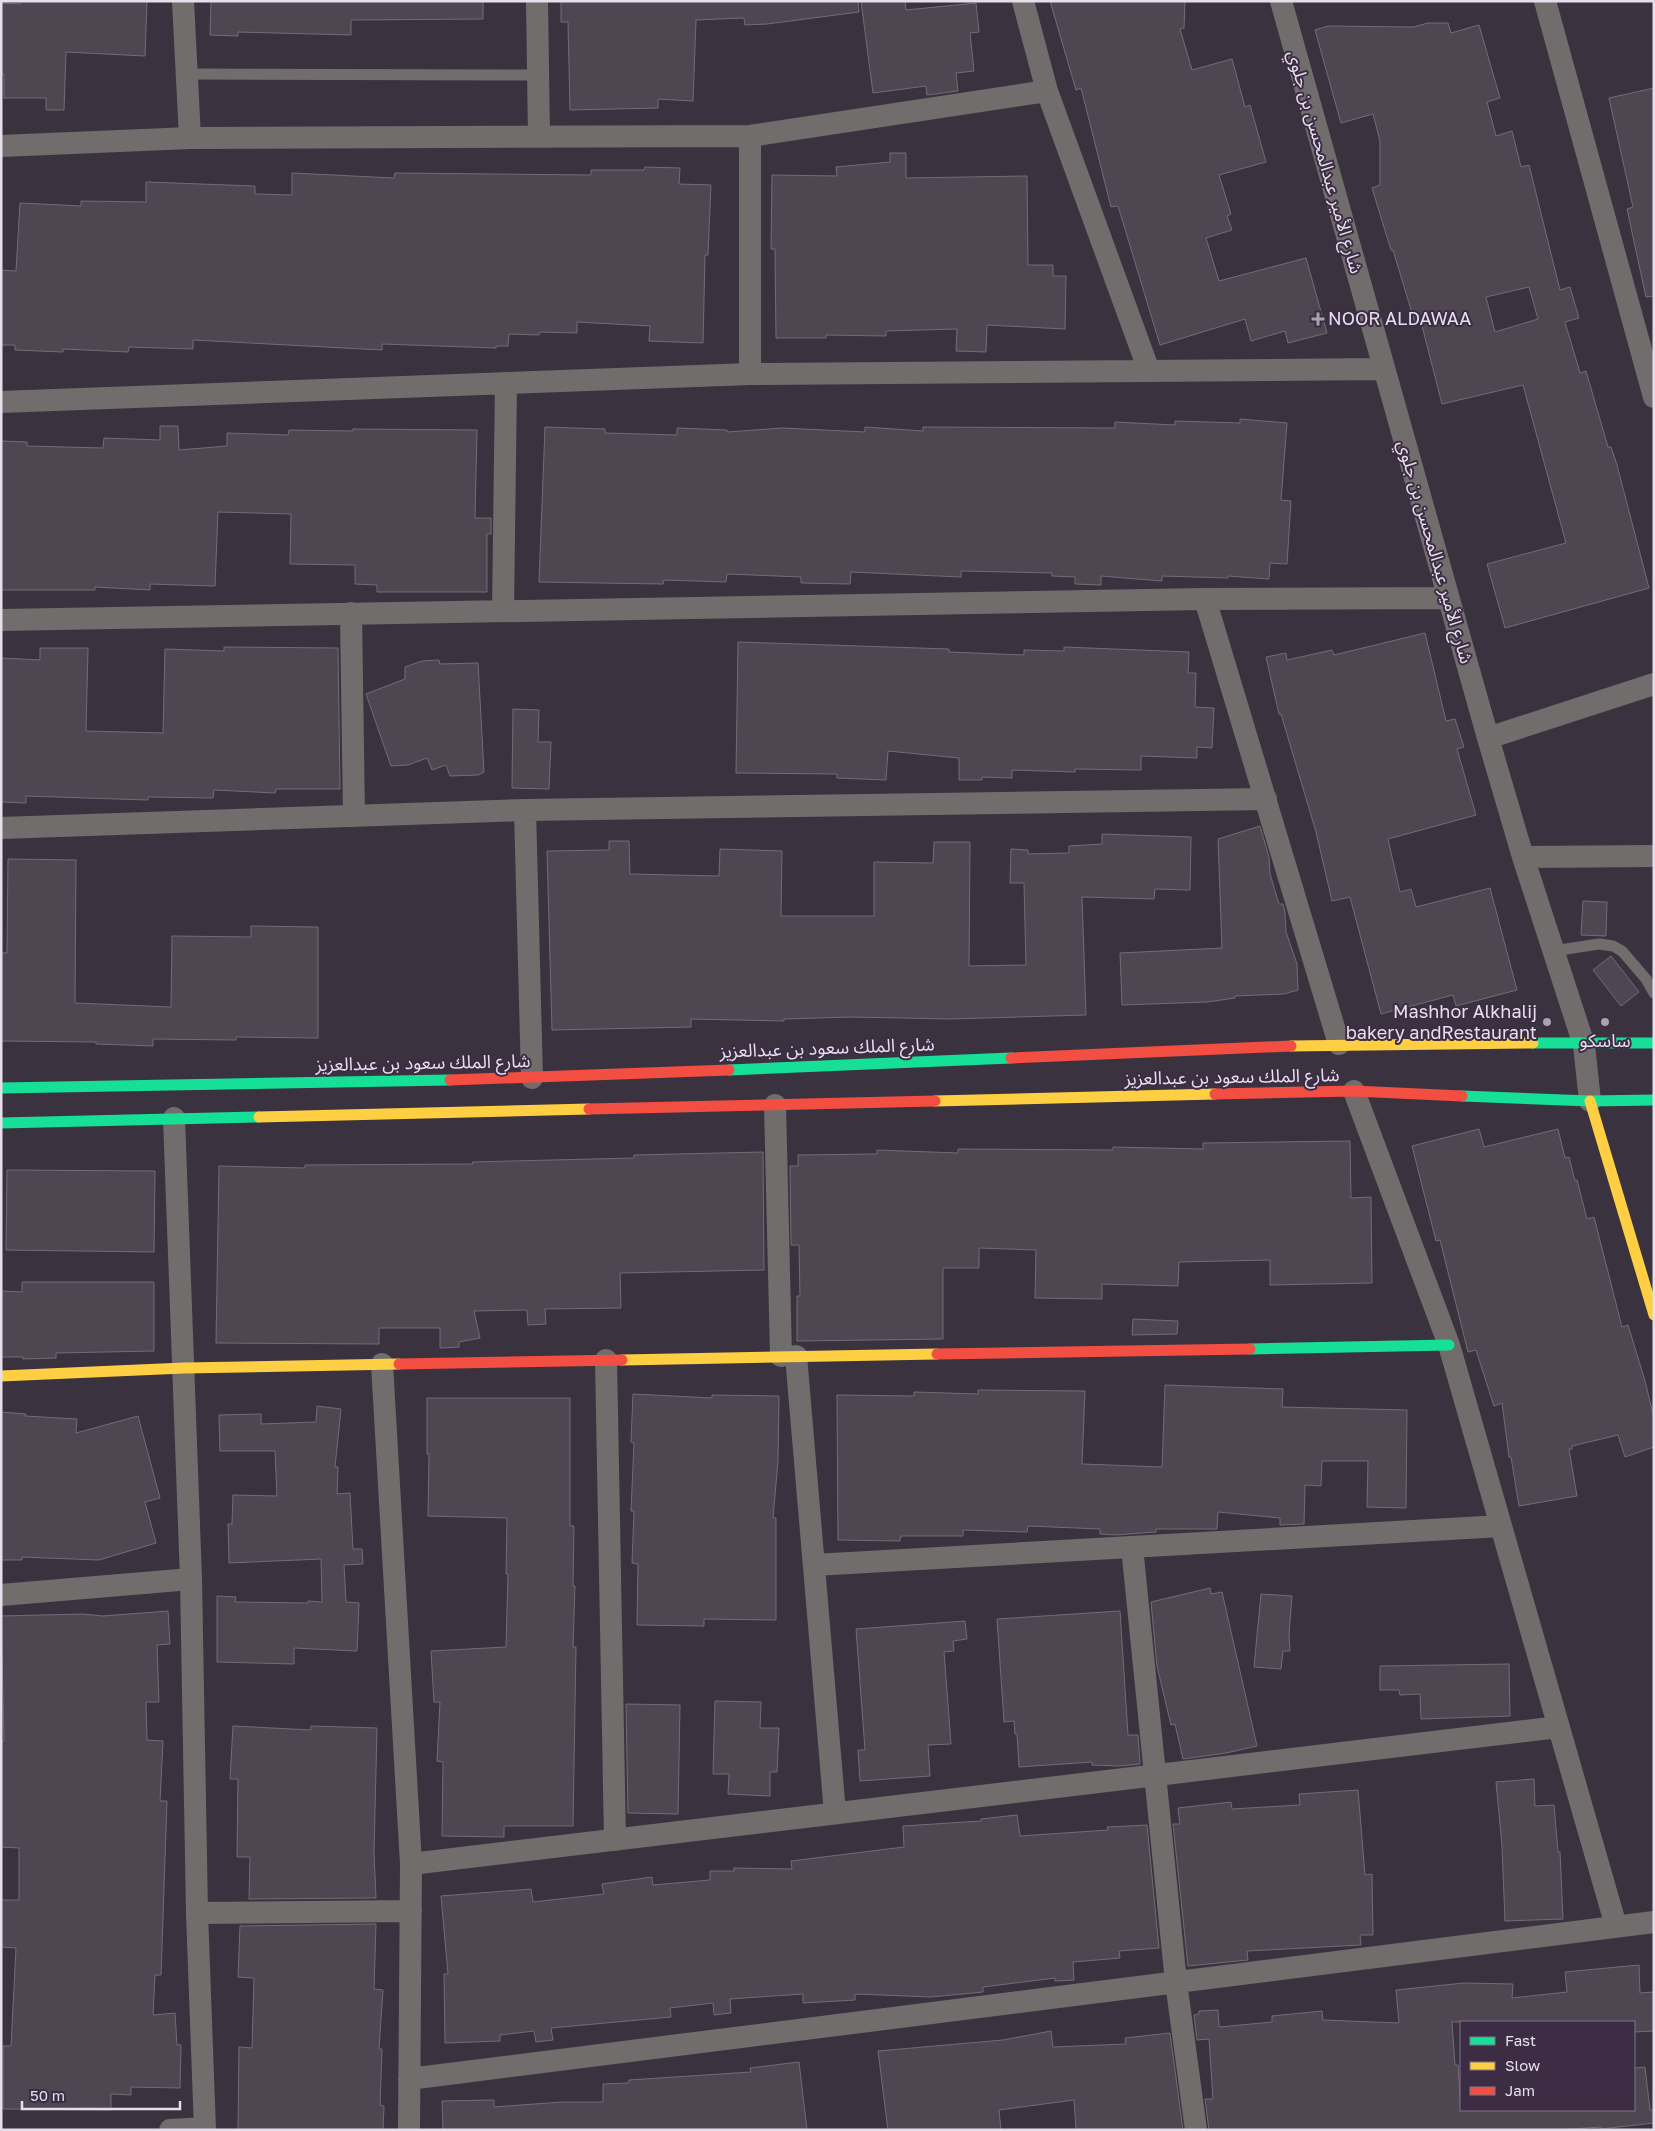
<svg xmlns="http://www.w3.org/2000/svg" width="1655" height="2131" font-family="'Golos Text','Noto Sans Arabic',sans-serif">
	<rect width="100%" height="100%" fill="#3b323f"/>
	<path fill="#4e4752" stroke="#736c77" fill-rule="evenodd" d="M 20,1 L 147,1 L 145,56 L 66,52 L 64,110 L 46,110 L 46,98 L 4,98 L 4,74 L 1,74 L 1,3 L 20,4 Z
		M 211,1 L 483,1 L 483,19 L 351,20 L 351,35 L 238,32 L 238,36 L 210,35 Z
		M 561,1 L 858,1 L 859,12 L 767,24 L 745,25 L 744,18 L 696,20 L 693,101 L 658,99 L 658,108 L 570,110 L 568,22 L 561,22 Z
		M 861,1 L 905,1 L 906,10 L 976,3 L 979,32 L 970,33 L 974,71 L 956,73 L 958,91 L 927,95 L 926,86 L 873,93 Z
		M 1050,1 L 1185,1 L 1184,28 L 1180,29 L 1192,70 L 1232,59 L 1245,107 L 1250,105 L 1266,162 L 1219,175 L 1231,214 L 1227,216 L 1232,230 L 1206,238 L 1219,281 L 1306,258 L 1327,333 L 1288,343 L 1285,331 L 1251,341 L 1245,319 L 1160,345 L 1118,206 L 1111,207 L 1081,88 L 1076,90 Z
		M 1428,23 L 1448,23 L 1451,33 L 1479,25 L 1500,98 L 1487,102 L 1496,136 L 1512,131 L 1521,167 L 1529,165 L 1560,290 L 1570,287 L 1579,318 L 1565,322 L 1580,373 L 1586,371 L 1608,447 L 1611,447 L 1617,465 L 1649,588 L 1505,628 L 1487,564 L 1566,543 L 1523,385 L 1442,404 L 1421,322 L 1415,323 L 1393,250 L 1391,250 L 1372,188 L 1380,185 L 1380,141 L 1373,114 L 1341,123 L 1315,30 L 1328,26 L 1413,27 ZM 1529,287 L 1538,319 L 1495,332 L 1486,297 Z
		M 1654,88 L 1654,296 L 1646,297 L 1627,209 L 1633,207 L 1609,98 Z
		M 890,153 L 906,153 L 906,178 L 1027,176 L 1028,265 L 1053,265 L 1053,276 L 1066,276 L 1065,329 L 987,325 L 986,352 L 956,351 L 957,329 L 886,331 L 886,336 L 826,335 L 826,338 L 776,338 L 775,249 L 771,249 L 772,175 L 837,176 L 836,167 L 890,162 Z
		M 645,167 L 680,168 L 679,184 L 711,185 L 708,255 L 705,255 L 703,343 L 649,341 L 650,326 L 577,322 L 577,333 L 540,332 L 539,335 L 509,334 L 508,346 L 496,346 L 496,348 L 382,344 L 382,350 L 193,340 L 193,349 L 129,347 L 128,352 L 63,349 L 63,352 L 15,350 L 15,345 L 1,345 L 1,270 L 16,271 L 20,203 L 81,206 L 81,201 L 146,202 L 146,182 L 255,186 L 255,194 L 292,195 L 292,173 L 394,178 L 395,173 L 591,175 L 591,170 L 644,170 Z
		M 1240,419 L 1287,423 L 1281,500 L 1291,501 L 1287,564 L 1270,563 L 1269,579 L 1228,576 L 1228,578 L 1162,576 L 1162,581 L 1101,576 L 1101,585 L 1075,584 L 1075,577 L 1052,576 L 1052,573 L 961,571 L 961,577 L 851,572 L 850,584 L 801,583 L 801,577 L 727,574 L 726,582 L 664,580 L 663,584 L 539,582 L 545,427 L 605,429 L 605,433 L 677,435 L 677,428 L 727,430 L 727,432 L 782,428 L 865,432 L 865,427 L 923,431 L 923,427 L 1115,428 L 1115,422 L 1175,425 L 1175,421 L 1240,423 Z
		M 160,426 L 178,426 L 179,450 L 227,446 L 227,433 L 288,435 L 289,430 L 353,431 L 353,429 L 477,430 L 475,518 L 491,518 L 491,534 L 487,534 L 487,592 L 377,592 L 377,585 L 355,584 L 355,565 L 290,564 L 291,514 L 218,512 L 215,586 L 150,584 L 150,590 L 95,587 L 95,590 L 1,590 L 1,441 L 27,442 L 27,446 L 103,448 L 104,438 L 160,440 Z
		M 1425,633 L 1446,721 L 1455,719 L 1464,747 L 1457,749 L 1476,815 L 1388,839 L 1400,892 L 1411,889 L 1416,907 L 1490,888 L 1517,990 L 1456,1006 L 1453,995 L 1381,1014 L 1350,897 L 1332,901 L 1316,832 L 1281,714 L 1279,714 L 1266,657 L 1286,653 L 1287,660 L 1332,650 L 1334,655 Z
		M 738,642 L 949,649 L 949,652 L 1024,655 L 1024,650 L 1064,651 L 1064,647 L 1189,652 L 1188,673 L 1196,673 L 1195,707 L 1214,708 L 1212,748 L 1197,747 L 1197,758 L 1141,756 L 1141,770 L 1075,769 L 1075,772 L 1012,770 L 1012,778 L 982,777 L 982,780 L 959,780 L 959,758 L 888,751 L 886,780 L 837,778 L 837,774 L 736,773 Z
		M 224,647 L 338,648 L 340,789 L 276,789 L 275,793 L 214,790 L 213,798 L 148,797 L 148,800 L 26,796 L 26,803 L 1,802 L 1,658 L 40,660 L 40,648 L 88,648 L 86,731 L 163,733 L 165,649 L 224,651 Z
		M 439,660 L 440,664 L 478,663 L 484,772 L 478,775 L 450,776 L 446,765 L 432,770 L 427,758 L 408,765 L 391,766 L 366,694 L 405,679 L 405,667 L 422,661 Z
		M 513,709 L 539,710 L 538,742 L 551,742 L 549,789 L 512,788 Z
		M 1260,826 L 1269,857 L 1270,874 L 1279,904 L 1283,904 L 1285,912 L 1286,932 L 1297,964 L 1298,990 L 1284,994 L 1235,996 L 1235,998 L 1207,1002 L 1122,1005 L 1120,953 L 1222,948 L 1218,839 Z
		M 1102,834 L 1191,837 L 1190,890 L 1155,889 L 1154,899 L 1082,897 L 1086,1015 L 950,1019 L 851,1017 L 784,1019 L 784,1021 L 691,1019 L 691,1027 L 552,1030 L 547,851 L 609,850 L 609,841 L 629,841 L 630,874 L 719,876 L 720,849 L 782,851 L 781,916 L 874,916 L 874,862 L 933,863 L 934,842 L 970,842 L 969,966 L 1026,965 L 1024,883 L 1010,883 L 1011,849 L 1028,850 L 1028,854 L 1069,853 L 1069,846 L 1102,844 Z
		M 8,859 L 76,860 L 75,1003 L 171,1007 L 172,936 L 251,937 L 251,926 L 318,927 L 318,1038 L 236,1037 L 236,1040 L 153,1039 L 153,1046 L 96,1044 L 96,1042 L 1,1041 L 1,953 L 7,953 Z
		M 1583,901 L 1607,902 L 1606,936 L 1581,935 Z
		M 1611,956 L 1639,992 L 1621,1006 L 1593,970 Z
		M 1479,1129 L 1484,1147 L 1558,1129 L 1565,1158 L 1569,1157 L 1575,1181 L 1577,1180 L 1587,1219 L 1594,1217 L 1622,1327 L 1628,1325 L 1645,1381 L 1654,1418 L 1654,1447 L 1625,1457 L 1618,1435 L 1572,1446 L 1572,1449 L 1569,1449 L 1577,1496 L 1519,1506 L 1511,1457 L 1509,1457 L 1502,1403 L 1494,1406 L 1476,1350 L 1468,1352 L 1440,1240 L 1436,1241 L 1412,1146 Z
		M 1350,1141 L 1351,1198 L 1371,1197 L 1372,1283 L 1270,1285 L 1270,1260 L 1179,1262 L 1178,1286 L 1102,1284 L 1102,1299 L 1035,1298 L 1036,1250 L 979,1248 L 979,1268 L 943,1268 L 943,1339 L 797,1341 L 797,1296 L 800,1296 L 799,1245 L 791,1245 L 790,1166 L 798,1166 L 798,1155 L 877,1154 L 877,1150 L 958,1153 L 958,1149 L 1113,1150 L 1113,1147 L 1203,1149 L 1203,1143 Z
		M 763,1152 L 764,1270 L 620,1273 L 621,1308 L 545,1309 L 546,1324 L 528,1325 L 527,1310 L 474,1311 L 480,1338 L 459,1342 L 459,1347 L 440,1348 L 440,1328 L 379,1328 L 379,1344 L 216,1343 L 219,1166 L 305,1168 L 305,1165 L 473,1164 L 472,1162 L 634,1158 L 634,1155 Z
		M 7,1170 L 155,1171 L 154,1252 L 6,1250 Z
		M 22,1282 L 154,1282 L 154,1351 L 56,1353 L 56,1358 L 23,1359 L 23,1357 L 1,1357 L 1,1291 L 22,1292 Z
		M 1133,1319 L 1178,1321 L 1177,1334 L 1132,1335 Z
		M 1165,1385 L 1283,1389 L 1282,1407 L 1407,1410 L 1406,1508 L 1367,1507 L 1368,1461 L 1322,1461 L 1321,1486 L 1305,1485 L 1304,1524 L 1280,1525 L 1280,1518 L 1218,1512 L 1217,1529 L 1156,1529 L 1156,1532 L 1115,1535 L 1100,1534 L 1100,1529 L 1028,1526 L 1027,1532 L 963,1530 L 963,1536 L 901,1536 L 900,1541 L 838,1540 L 837,1395 L 914,1396 L 914,1392 L 978,1394 L 978,1390 L 1085,1391 L 1082,1464 L 1162,1467 Z
		M 633,1394 L 712,1398 L 712,1395 L 779,1396 L 778,1461 L 773,1518 L 776,1518 L 776,1620 L 704,1619 L 704,1626 L 637,1625 L 638,1564 L 632,1563 L 634,1511 L 631,1511 L 634,1443 L 631,1442 Z
		M 427,1398 L 570,1398 L 570,1526 L 574,1526 L 573,1586 L 575,1586 L 573,1647 L 576,1647 L 573,1826 L 504,1826 L 504,1837 L 442,1836 L 443,1762 L 437,1761 L 440,1702 L 434,1702 L 431,1651 L 506,1647 L 508,1574 L 506,1574 L 507,1518 L 428,1516 L 429,1454 L 427,1454 Z
		M 317,1406 L 341,1409 L 335,1467 L 338,1467 L 337,1494 L 350,1493 L 353,1549 L 362,1549 L 363,1564 L 344,1565 L 346,1602 L 359,1603 L 357,1651 L 294,1648 L 294,1664 L 217,1662 L 217,1596 L 236,1597 L 235,1602 L 308,1603 L 308,1601 L 322,1602 L 321,1559 L 229,1563 L 228,1524 L 232,1524 L 233,1495 L 277,1496 L 275,1451 L 220,1451 L 219,1415 L 261,1414 L 261,1424 L 316,1422 Z
		M 1,1412 L 26,1414 L 25,1416 L 77,1419 L 76,1433 L 138,1416 L 160,1498 L 145,1502 L 156,1543 L 99,1560 L 22,1557 L 22,1560 L 1,1560 Z
		M 1210,1588 L 1211,1594 L 1222,1592 L 1257,1746 L 1226,1753 L 1183,1759 L 1175,1724 L 1171,1725 L 1157,1666 L 1151,1602 Z
		M 1261,1594 L 1292,1596 L 1289,1634 L 1290,1651 L 1283,1651 L 1281,1669 L 1254,1667 Z
		M 168,1611 L 170,1644 L 157,1645 L 159,1702 L 146,1702 L 147,1740 L 163,1741 L 160,1801 L 167,1801 L 161,1975 L 155,1975 L 153,2015 L 175,2013 L 177,2045 L 181,2045 L 180,2088 L 131,2087 L 131,2095 L 111,2094 L 111,2110 L 3,2109 L 3,2046 L 11,2046 L 16,1948 L 1,1947 L 1,1900 L 19,1900 L 19,1848 L 1,1847 L 1,1740 L 4,1741 L 1,1616 L 83,1614 L 103,1616 Z
		M 1120,1611 L 1128,1735 L 1138,1735 L 1140,1764 L 1119,1766 L 1092,1765 L 1092,1762 L 1019,1767 L 1017,1734 L 1015,1734 L 1014,1721 L 1004,1722 L 997,1619 Z
		M 965,1621 L 967,1639 L 953,1641 L 954,1651 L 944,1652 L 951,1744 L 928,1745 L 930,1776 L 860,1781 L 858,1750 L 865,1750 L 856,1629 Z
		M 1509,1664 L 1510,1716 L 1421,1719 L 1420,1694 L 1400,1695 L 1399,1690 L 1380,1690 L 1380,1666 Z
		M 715,1701 L 761,1702 L 760,1728 L 779,1728 L 777,1772 L 770,1772 L 770,1796 L 728,1794 L 729,1774 L 713,1774 Z
		M 626,1704 L 680,1705 L 678,1814 L 628,1813 Z
		M 233,1726 L 311,1730 L 311,1726 L 377,1728 L 374,1853 L 376,1898 L 249,1899 L 250,1857 L 237,1857 L 238,1779 L 230,1779 Z
		M 1534,1779 L 1535,1806 L 1554,1805 L 1558,1852 L 1560,1852 L 1563,1919 L 1505,1921 L 1502,1846 L 1496,1782 Z
		M 1358,1790 L 1365,1875 L 1372,1874 L 1373,1935 L 1360,1935 L 1361,1945 L 1247,1951 L 1248,1960 L 1188,1966 L 1173,1824 L 1180,1824 L 1178,1808 L 1231,1802 L 1232,1809 L 1300,1805 L 1299,1794 Z
		M 1017,1815 L 1020,1836 L 1108,1830 L 1107,1827 L 1147,1825 L 1159,1948 L 1119,1951 L 1120,1958 L 1073,1962 L 1074,1980 L 1055,1981 L 1055,1978 L 983,1987 L 983,1992 L 931,1997 L 855,1994 L 855,2000 L 803,2003 L 803,1994 L 730,1999 L 731,2013 L 714,2015 L 713,2003 L 670,2008 L 671,2017 L 551,2028 L 553,2040 L 536,2042 L 534,2031 L 500,2035 L 500,2041 L 445,2043 L 444,1974 L 448,1974 L 441,1896 L 531,1889 L 533,1902 L 604,1894 L 602,1884 L 652,1877 L 653,1885 L 710,1880 L 710,1871 L 734,1871 L 734,1868 L 792,1869 L 791,1861 L 904,1847 L 903,1826 L 981,1821 L 981,1819 Z
		M 376,1924 L 374,1989 L 383,1990 L 379,2049 L 382,2049 L 380,2105 L 384,2106 L 383,2130 L 238,2130 L 239,2047 L 252,2048 L 254,1978 L 238,1977 L 240,1926 Z
		M 1639,1965 L 1640,1993 L 1654,1992 L 1654,2031 L 1634,2032 L 1634,2022 L 1452,2022 L 1455,2065 L 1458,2065 L 1461,2110 L 1634,2110 L 1634,2068 L 1645,2067 L 1650,2110 L 1654,2110 L 1654,2123 L 1601,2129 L 1601,2127 L 1556,2130 L 1209,2130 L 1205,2099 L 1213,2099 L 1209,2039 L 1197,2040 L 1194,2015 L 1199,2014 L 1199,2011 L 1218,2010 L 1219,2027 L 1272,2022 L 1272,2016 L 1322,2011 L 1323,2020 L 1399,2023 L 1396,1990 L 1464,1983 L 1513,1984 L 1512,1998 L 1567,1992 L 1565,1972 Z
		M 1051,2031 L 1053,2047 L 1126,2044 L 1125,2038 L 1170,2033 L 1183,2130 L 1076,2130 L 1074,2100 L 999,2110 L 1001,2130 L 888,2130 L 878,2051 L 1003,2040 Z
		M 799,2062 L 807,2130 L 443,2130 L 442,2101 L 494,2100 L 494,2107 L 562,2102 L 603,2102 L 603,2084 L 629,2083 L 629,2080 L 751,2072 L 750,2068 Z"/>
	<g fill="none" stroke-linecap="round" stroke-linejoin="round">
		<path stroke="#726d6d" stroke-width="11" d="M 187,74 L 538,75
			M 1553,951 L 1599,944 L 1613,946 L 1622,951 L 1646,979 L 1654,993"/>
		<path stroke="#726d6d" stroke-width="22" d="M 183,1 L 190,138
			M 537,1 L 539,137
			M 1023,1 L 1047,91 L 1149,371
			M 1281,1 L 1488,738 L 1523,857 L 1584,1045 L 1590,1101
			M 1545,1 L 1654,397
			M 750,136 L 750,374
			M 1,146 L 190,138 L 750,136 L 1047,91
			M 1,402 L 750,374 L 1383,369
			M 1205,599 L 1339,1044
			M 503,611 L 506,383
			M 351,613 L 354,816
			M 1,620 L 1205,599 L 1448,598
			M 1488,738 L 1654,684
			M 525,810 L 532,1078
			M 1,828 L 525,810 L 1266,799
			M 1523,857 L 1654,856
			M 1354,1091 L 1449,1345 L 1616,1926
			M 775,1105 L 781,1356
			M 174,1118 L 191,1579 L 197,1913 L 205,2130
			M 796,1356 L 835,1813
			M 606,1360 L 615,1840
			M 382,1364 L 411,1864 L 409,2130
			M 1132,1547 L 1176,1982 L 1196,2130
			M 814,1565 L 1501,1526
			M 1,1595 L 191,1579
			M 411,1864 L 1559,1727
			M 197,1913 L 411,1911
			M 409,2079 L 1654,1922
			M 170,2130 L 204,2128"/>
		<path stroke="#16e098" stroke-width="11" d="M 1533,1043 L 1654,1043
			M 729,1070 L 1011,1058
			M 1,1088 L 450,1080
			M 1462,1096 L 1590,1101 L 1654,1100
			M 1,1123 L 259,1117
			M 1250,1349 L 1449,1345"/>
		<path stroke="#ffcf43" stroke-width="11" d="M 1291,1046 L 1533,1043
			M 935,1101 L 1215,1094
			M 1590,1101 L 1654,1315
			M 259,1117 L 589,1109
			M 622,1360 L 937,1354
			M 1,1376 L 184,1368 L 399,1364"/>
		<path stroke="#f24e42" stroke-width="11" d="M 1011,1058 L 1291,1046
			M 450,1080 L 729,1070
			M 1215,1094 L 1354,1091 L 1462,1096
			M 589,1109 L 935,1101
			M 937,1354 L 1250,1349
			M 399,1364 L 622,1360"/>
	</g>
	<g fill="#aba2af" stroke="#3c2d44" stroke-width="2">
		<path d="M1315.5 311.5h5v5h5v5h-5v5h-5v-5h-5v-5h5z"/>
		<circle cx="1547" cy="1022" r="5"/>
		<circle cx="1605" cy="1022" r="5"/>
	</g>
	<g text-anchor="middle" stroke-width="4" stroke-linejoin="round" paint-order="stroke">
		<g font-size="18" fill="#e7deec" stroke="#3c2d44">
			<text transform="translate(1325 162) rotate(74)" y="6">شارع الأمير عبدالمحسن بن جلوي</text>
			<text transform="translate(1435 552) rotate(74)" y="6">شارع الأمير عبدالمحسن بن جلوي</text>
			<text transform="translate(827 1048) rotate(-2)" y="6">شارع الملك سعود بن عبدالعزيز</text>
			<text transform="translate(423 1063) rotate(-1)" y="6">شارع الملك سعود بن عبدالعزيز</text>
			<text transform="translate(1232 1077) rotate(-1)" y="6">شارع الملك سعود بن عبدالعزيز</text>
		</g>
		<g font-size="18" fill="#e7deec" stroke="#3c2d44" text-anchor="start">
			<text x="1328" y="325">NOOR ALDAWAA</text>
			<text x="1537" y="1018" text-anchor="end">Mashhor Alkhalij<tspan x="1537" dy="21">bakery andRestaurant</tspan></text>
			<text x="1605" y="1047" text-anchor="middle">ساسكو</text>
		</g>
	</g>
	<rect width="1655" height="2131" fill="none" stroke="#e7deec" stroke-width="5"/>
	<rect x="1460" y="2021" width="175" height="90" fill="#3c2d44" stroke="#807487"/>
	<rect x="1470" y="2037" width="25" height="8" fill="#16e098" stroke="#807487"/>
	<text x="1505" y="2046" font-size="15" fill="#e7deec">Fast</text>
	<rect x="1470" y="2062" width="25" height="8" fill="#ffcf43" stroke="#807487"/>
	<text x="1505" y="2071" font-size="15" fill="#e7deec">Slow</text>
	<rect x="1470" y="2087" width="25" height="8" fill="#f24e42" stroke="#807487"/>
	<text x="1505" y="2096" font-size="15" fill="#e7deec">Jam</text>
	<path d="M22 2101v8h158v-8" fill="none" stroke="#e7deec" stroke-width="2.5"/>
	<text x="30" y="2101" font-size="15" fill="#e7deec" stroke="#3c2d44" stroke-width="4" paint-order="stroke">50 m</text>
</svg>
